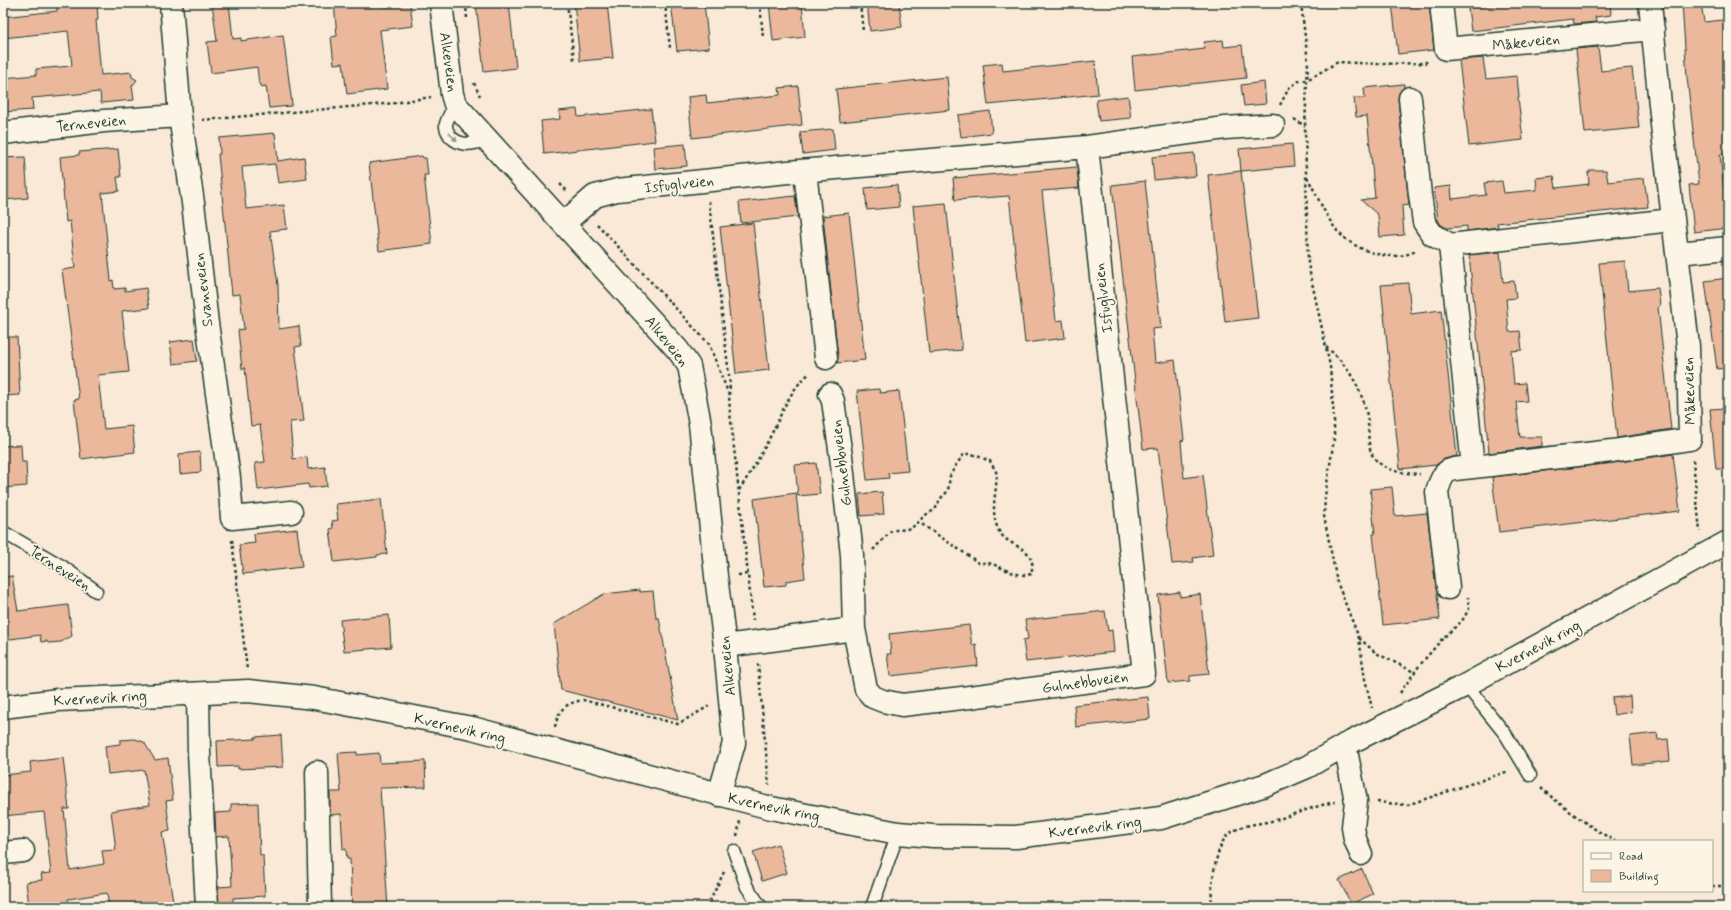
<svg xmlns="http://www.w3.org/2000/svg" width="1731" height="910" font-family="Mynerve,sans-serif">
	<rect width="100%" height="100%" fill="#f9e9d6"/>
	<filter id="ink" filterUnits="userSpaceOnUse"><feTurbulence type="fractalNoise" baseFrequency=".025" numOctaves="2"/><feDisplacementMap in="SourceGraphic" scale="8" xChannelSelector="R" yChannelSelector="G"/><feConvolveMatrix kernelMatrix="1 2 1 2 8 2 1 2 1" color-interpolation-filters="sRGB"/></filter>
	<g filter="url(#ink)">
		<path fill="#ebb89c" stroke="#1f3d34" d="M 57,3 L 97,3 L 98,20 L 96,20 L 101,75 L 131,72 L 132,77 L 137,80 L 132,86 L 134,100 L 101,103 L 100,92 L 32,98 L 33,110 L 3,112 L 3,78 L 36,75 L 36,69 L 72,66 L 68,31 L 3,38 L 3,17 L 57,11 Z
			M 212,3 L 229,3 L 233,39 L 241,38 L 241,41 L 283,35 L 292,104 L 291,106 L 269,108 L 266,86 L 261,87 L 261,84 L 259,84 L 257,67 L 211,73 L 207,42 L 217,41 Z
			M 334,3 L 385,3 L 385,7 L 410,4 L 413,26 L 380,30 L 387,89 L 347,94 L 343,63 L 334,64 L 331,37 L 337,36 Z
			M 476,3 L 509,3 L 516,68 L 484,72 Z
			M 574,3 L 607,3 L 613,58 L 580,61 Z
			M 671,3 L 704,3 L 709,48 L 677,51 Z
			M 769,3 L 802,3 L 805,37 L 773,41 Z
			M 867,3 L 899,3 L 902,27 L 870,31 Z
			M 1392,3 L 1429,3 L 1434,50 L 1398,54 Z
			M 1518,3 L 1610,3 L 1611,15 L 1595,17 L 1596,22 L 1574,24 L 1573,19 L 1471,31 L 1468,8 Z
			M 1682,3 L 1701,3 L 1704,22 L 1723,20 L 1728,62 L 1728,154 L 1720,154 L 1725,202 L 1728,202 L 1728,228 L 1694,232 L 1689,185 L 1699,184 L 1687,77 Z
			M 1223,40 L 1224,47 L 1242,45 L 1246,78 L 1135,90 L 1132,57 L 1205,49 L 1204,42 Z
			M 1598,47 L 1601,71 L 1632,68 L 1639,128 L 1585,133 L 1576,49 Z
			M 1483,58 L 1486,79 L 1517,76 L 1519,97 L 1518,97 L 1523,140 L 1469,146 L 1459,60 Z
			M 1095,61 L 1098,94 L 988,105 L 983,65 L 1002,63 L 1003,71 Z
			M 947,77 L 950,110 L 840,122 L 836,89 Z
			M 1264,82 L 1266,104 L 1244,106 L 1241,85 Z
			M 1404,84 L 1404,87 L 1399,93 L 1398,99 L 1409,205 L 1402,206 L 1404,235 L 1380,237 L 1378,215 L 1361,200 L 1375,198 L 1367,116 L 1356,117 L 1354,98 L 1365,98 L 1364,88 Z
			M 798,86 L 802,125 L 692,138 L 688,97 L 706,95 L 707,103 L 780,95 L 779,88 Z
			M 1128,96 L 1131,118 L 1099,121 L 1096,100 Z
			M 577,109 L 578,117 L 651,109 L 655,141 L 544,154 L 541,121 L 560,119 L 559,111 Z
			M 990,111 L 992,133 L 961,137 L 958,115 Z
			M 833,129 L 835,150 L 803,154 L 800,132 Z
			M 275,133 L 278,161 L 304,157 L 307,179 L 278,183 L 275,164 L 242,167 L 246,209 L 284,205 L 287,229 L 270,231 L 278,285 L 279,329 L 299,326 L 301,346 L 295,347 L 304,421 L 290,422 L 293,459 L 307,457 L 308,469 L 325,467 L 327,486 L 309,488 L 308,484 L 258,490 L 255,463 L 265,462 L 260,425 L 251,426 L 245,368 L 242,369 L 238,330 L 244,329 L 240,294 L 232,295 L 218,154 L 220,154 L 219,138 Z
			M 685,144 L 687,166 L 655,169 L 653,147 Z
			M 1292,144 L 1294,166 L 1241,171 L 1239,149 Z
			M 118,149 L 121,177 L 117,177 L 119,191 L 102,193 L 111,281 L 113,280 L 114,289 L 125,288 L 125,291 L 146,288 L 149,308 L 122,311 L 129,372 L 98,375 L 104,429 L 132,426 L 135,452 L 81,459 L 74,400 L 79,399 L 62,270 L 75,268 L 70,221 L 66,222 L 60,157 L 79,155 L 79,152 Z
			M 1194,153 L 1196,176 L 1154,180 L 1152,157 Z
			M 422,156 L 423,158 L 426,158 L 428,175 L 424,175 L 432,244 L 379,251 L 369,163 Z
			M 25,157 L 28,198 L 3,200 L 3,158 Z
			M 1077,167 L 1079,188 L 1042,191 L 1056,321 L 1063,320 L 1065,338 L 1025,343 L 1009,196 L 955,200 L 953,178 Z
			M 1590,170 L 1606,170 L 1608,182 L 1644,178 L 1648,207 L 1497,223 L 1498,227 L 1467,231 L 1467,226 L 1447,228 L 1441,225 L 1438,220 L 1434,188 L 1451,186 L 1452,199 L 1486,195 L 1484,183 L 1502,181 L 1504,193 L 1537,190 L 1536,178 L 1554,176 L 1556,188 L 1589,184 L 1588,172 L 1590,172 Z
			M 1241,171 L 1258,318 L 1225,322 L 1208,175 Z
			M 1145,181 L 1161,328 L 1152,329 L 1155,363 L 1175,360 L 1184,440 L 1181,441 L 1184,478 L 1203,475 L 1213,555 L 1193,558 L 1194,562 L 1172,564 L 1158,448 L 1143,449 L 1112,185 Z
			M 897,185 L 899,207 L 867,210 L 865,188 Z
			M 795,196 L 798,217 L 741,223 L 739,202 Z
			M 946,203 L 962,350 L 929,353 L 913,206 Z
			M 849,213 L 865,360 L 837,363 L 838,357 L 823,216 Z
			M 753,223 L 769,370 L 736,374 L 720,227 Z
			M 1500,252 L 1503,282 L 1514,281 L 1516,298 L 1506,299 L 1509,332 L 1520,331 L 1522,350 L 1511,351 L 1514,384 L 1525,383 L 1527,401 L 1516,402 L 1520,437 L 1542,437 L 1542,446 L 1489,453 L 1469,255 Z
			M 1625,261 L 1628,291 L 1658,288 L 1660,306 L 1658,307 L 1671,429 L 1617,438 L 1599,263 Z
			M 1728,278 L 1728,368 L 1717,369 L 1705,281 Z
			M 1408,283 L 1411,314 L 1441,310 L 1457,456 L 1444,459 L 1436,465 L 1400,469 L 1381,285 Z
			M 3,337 L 17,337 L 20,395 L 3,396 Z
			M 194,339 L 197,361 L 173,364 L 170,342 Z
			M 879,389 L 880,393 L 899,391 L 908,471 L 888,473 L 889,478 L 867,480 L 857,391 Z
			M 1728,408 L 1728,469 L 1716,469 L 1710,409 Z
			M 21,445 L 22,462 L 26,462 L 27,486 L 3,488 L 3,446 Z
			M 200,452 L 201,472 L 180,474 L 179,454 Z
			M 1673,454 L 1680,511 L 1499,532 L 1492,477 L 1613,463 Z
			M 816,463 L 820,494 L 798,496 L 795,465 Z
			M 1392,487 L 1395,516 L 1427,513 L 1440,619 L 1383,625 L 1373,534 L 1375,534 L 1370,489 Z
			M 882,492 L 884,514 L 861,516 L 859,494 Z
			M 796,493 L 805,578 L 786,581 L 786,585 L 764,587 L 754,499 Z
			M 381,499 L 387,554 L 377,555 L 377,557 L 334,562 L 330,529 L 333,528 L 332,521 L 338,520 L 336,504 Z
			M 297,529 L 302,567 L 243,574 L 239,545 L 255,543 L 254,534 Z
			M 12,576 L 18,611 L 68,605 L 72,636 L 61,642 L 48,643 L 47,641 L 41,642 L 40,635 L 3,640 L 3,577 Z
			M 640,590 L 640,592 L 653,591 L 656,618 L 659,618 L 678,720 L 561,690 L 554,624 L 604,594 Z
			M 1180,592 L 1180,597 L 1200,594 L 1209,674 L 1190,676 L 1190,681 L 1168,683 L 1158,595 Z
			M 1105,611 L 1108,631 L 1112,630 L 1114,652 L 1026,662 L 1023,640 L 1028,639 L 1025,620 Z
			M 389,615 L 391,647 L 344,651 L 340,620 Z
			M 969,625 L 972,645 L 976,644 L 978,666 L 890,676 L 887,654 L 891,654 L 889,634 Z
			M 1630,696 L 1631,712 L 1614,715 L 1612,698 Z
			M 1148,697 L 1150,719 L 1076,727 L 1074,705 Z
			M 1657,733 L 1658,740 L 1668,739 L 1670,761 L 1633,765 L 1630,736 Z
			M 281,735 L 283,767 L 238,769 L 238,766 L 218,767 L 217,741 L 255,739 L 255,737 Z
			M 135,739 L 144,742 L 155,760 L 168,758 L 173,800 L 166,801 L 170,831 L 162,832 L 174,907 L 109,907 L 107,893 L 68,899 L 69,907 L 45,907 L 45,904 L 29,906 L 26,882 L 42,880 L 41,874 L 51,873 L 44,812 L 3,816 L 3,775 L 31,772 L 30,762 L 63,758 L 69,809 L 64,809 L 70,870 L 104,864 L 102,851 L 116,850 L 111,811 L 150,805 L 144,770 L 108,774 L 105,746 L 120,744 L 120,740 Z
			M 357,752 L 357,755 L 379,753 L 380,763 L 425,761 L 426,787 L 380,788 L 388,907 L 352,907 L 350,859 L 347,859 L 346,849 L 343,849 L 341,814 L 330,815 L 330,792 L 341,792 L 338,753 Z
			M 258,803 L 260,855 L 263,855 L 265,896 L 233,898 L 233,907 L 219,907 L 218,887 L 232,886 L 229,836 L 216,837 L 215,813 L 231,812 L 231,804 Z
			M 778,844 L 787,873 L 762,881 L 753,852 Z
			M 1362,869 L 1373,894 L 1351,904 L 1339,880 Z"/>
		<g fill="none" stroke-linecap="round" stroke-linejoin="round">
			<g stroke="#1f3d34" stroke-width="15">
				<path id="lane" d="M 455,104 C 452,110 448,117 446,124 C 445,129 448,132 450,136 C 461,148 474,144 488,139
					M 3,532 L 63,567 L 96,591
					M 1466,685 L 1506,735 L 1530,775
					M 734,851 L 747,887 L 761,907
					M 872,907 L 898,833"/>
			</g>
			<g stroke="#1f3d34" stroke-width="25">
				<path id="street" d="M 171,3 L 180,116 L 193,203 L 207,323 L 229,478 L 232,518 L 291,512
					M 441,3 L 452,94 L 455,104 L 678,350 L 689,366 L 700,424 L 716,576 L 725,646 L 734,743 L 719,795
					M 1441,3 L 1446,49 L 1653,29
					M 1650,3 L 1662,125 L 1688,346 L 1690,439 L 1612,451 L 1473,467 L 1450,245 L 1672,220
					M 1410,98 L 1420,195 L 1424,222 L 1432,234 L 1450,245
					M 3,133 L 104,121 L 180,116
					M 805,171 L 826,358
					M 564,223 L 595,196 L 617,190 L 788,172 L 1087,147 L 1225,128 L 1273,125
					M 1678,253 L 1728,248
					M 830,394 L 833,401 L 841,456 L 852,555 L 854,629 L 866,689 L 873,697 L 883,701 L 902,705 L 962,698 L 1144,674 L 1087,147
					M 1448,588 L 1437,492 C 1444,466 1449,470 1473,467
					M 725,646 L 854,629
					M 198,694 L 199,752 L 207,907
					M 1345,745 L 1356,801 L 1353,827 L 1355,839 L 1361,854
					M 317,772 L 320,907
					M 3,853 L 23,851"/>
			</g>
			<g stroke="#1f3d34" stroke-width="25">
				<path id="secondary" d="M 3,707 L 58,700 L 248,691 L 314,698 L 472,728 L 771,808 L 898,833 L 933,836 L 1016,837 L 1161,818 L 1265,785 L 1307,767 L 1345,745 L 1466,685 L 1728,542"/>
			</g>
			<path stroke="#1f3d34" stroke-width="2.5" stroke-dasharray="3 3" stroke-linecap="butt" d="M 466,3 L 467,20
				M 567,3 L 574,60
				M 665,3 L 670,48
				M 760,3 L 763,38
				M 860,3 L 863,31
				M 1301,3 L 1308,62 L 1305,126 L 1308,264 L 1330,366 L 1334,421 L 1334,439 L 1325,496 L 1324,516 L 1337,582 L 1359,638 L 1365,679 L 1372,708
				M 474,83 L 480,96
				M 1280,105 L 1289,88 L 1299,81 L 1307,80 L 1338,62 L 1377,64 L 1425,63 L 1428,60
				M 1294,119 L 1305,126
				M 202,120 L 395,103 L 431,97
				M 1307,177 C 1316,193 1324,213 1335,228 C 1351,250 1393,265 1417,250
				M 560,184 L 568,192
				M 709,201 L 730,384 L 729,395 L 730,412 L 753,620
				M 597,224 L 709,344 L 729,395
				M 1326,347 C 1349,365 1365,394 1368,423 C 1369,435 1367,450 1375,459 C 1387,472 1403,473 1420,474
				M 1693,460 L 1700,532
				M 739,490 C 752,471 762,453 772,433 C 783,411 790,389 810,373
				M 232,540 L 247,670
				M 873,550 L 892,530 C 923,531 914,518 935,510 L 940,499 L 948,491 L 950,476 L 956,465 L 964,454 L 972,454 L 990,461 C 992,465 996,470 997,475 C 997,478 996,483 996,487 C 994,502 992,515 998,529 C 1007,550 1039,544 1031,574 C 1018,578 1004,568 992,564 C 988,563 983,563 979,563 L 920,523
				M 738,575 L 748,574
				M 1359,638 L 1376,653 L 1414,672
				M 758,664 L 769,785
				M 1400,693 L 1419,666 L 1443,638 L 1462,621 L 1469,609 L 1468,597
				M 555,727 C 559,709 564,704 583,700 L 678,724 L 709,706
				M 1541,788 C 1564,808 1588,826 1615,841
				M 1377,802 L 1407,805 L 1509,771
				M 737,836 L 740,821
				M 1712,886 L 1728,886
				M 707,907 L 724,872
				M 1212,907 C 1210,891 1215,844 1229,834 C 1241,824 1261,824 1276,820 C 1295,814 1315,806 1335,802"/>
			<use href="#lane" stroke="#fcf5e5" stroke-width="12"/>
			<use href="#street" stroke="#fcf5e5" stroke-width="22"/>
			<use href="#secondary" stroke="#fcf5e5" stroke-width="22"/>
		</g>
		<defs><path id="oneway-solid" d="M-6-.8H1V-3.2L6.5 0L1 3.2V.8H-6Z"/></defs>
		<use fill="#8e998c" href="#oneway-solid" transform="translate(453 137) rotate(45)"/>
	</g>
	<g text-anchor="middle" stroke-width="3.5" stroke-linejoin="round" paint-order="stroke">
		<g font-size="15" fill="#1f3d34" stroke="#fcf5e5">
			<text transform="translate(1526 42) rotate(-6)" y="5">Måkeveien</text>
			<text transform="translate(449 62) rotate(82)" y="5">Alkeveien</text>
			<text transform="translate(91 123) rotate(-6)" y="5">Terneveien</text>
			<text transform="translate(679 184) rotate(-6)" y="5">Isfuglveien</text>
			<text transform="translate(203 290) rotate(-97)" y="5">Svaneveien</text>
			<text transform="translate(1103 298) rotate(-97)" y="5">Isfuglveien</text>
			<text transform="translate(667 341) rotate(51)" y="5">Alkeveien</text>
			<text transform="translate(1689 391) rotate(-92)" y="5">Måkeveien</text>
			<text transform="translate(841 463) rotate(-97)" y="5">Gulnebbveien</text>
			<text transform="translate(60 568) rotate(33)" y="5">Terneveien</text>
			<text transform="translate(1538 646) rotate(-28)" y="5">Kvernevik ring</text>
			<text transform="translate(727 666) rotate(-96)" y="5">Alkeveien</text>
			<text transform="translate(1085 682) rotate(-8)" y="5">Gulnebbveien</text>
			<text transform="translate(100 698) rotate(-3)" y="5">Kvernevik ring</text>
			<text transform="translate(460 728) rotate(13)" y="5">Kvernevik ring</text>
			<text transform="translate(774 807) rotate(12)" y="5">Kvernevik ring</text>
			<text transform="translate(1095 827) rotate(-7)" y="5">Kvernevik ring</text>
		</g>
	</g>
	<rect width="1731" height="910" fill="none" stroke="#fcf5e5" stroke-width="16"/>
	<rect x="8" y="8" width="1715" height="894" fill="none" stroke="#1f3d34" stroke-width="1.5" filter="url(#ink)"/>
	<rect x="1583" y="840" width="130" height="52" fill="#fcf5e5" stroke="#a4ab9e"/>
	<rect x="1591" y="853" width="20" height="6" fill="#fcf5e5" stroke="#a4ab9e"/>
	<text x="1619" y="860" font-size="12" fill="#1f3d34">Road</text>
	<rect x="1591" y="870" width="20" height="12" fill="#ebb89c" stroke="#a4ab9e"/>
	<text x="1619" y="880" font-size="12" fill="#1f3d34">Building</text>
</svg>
